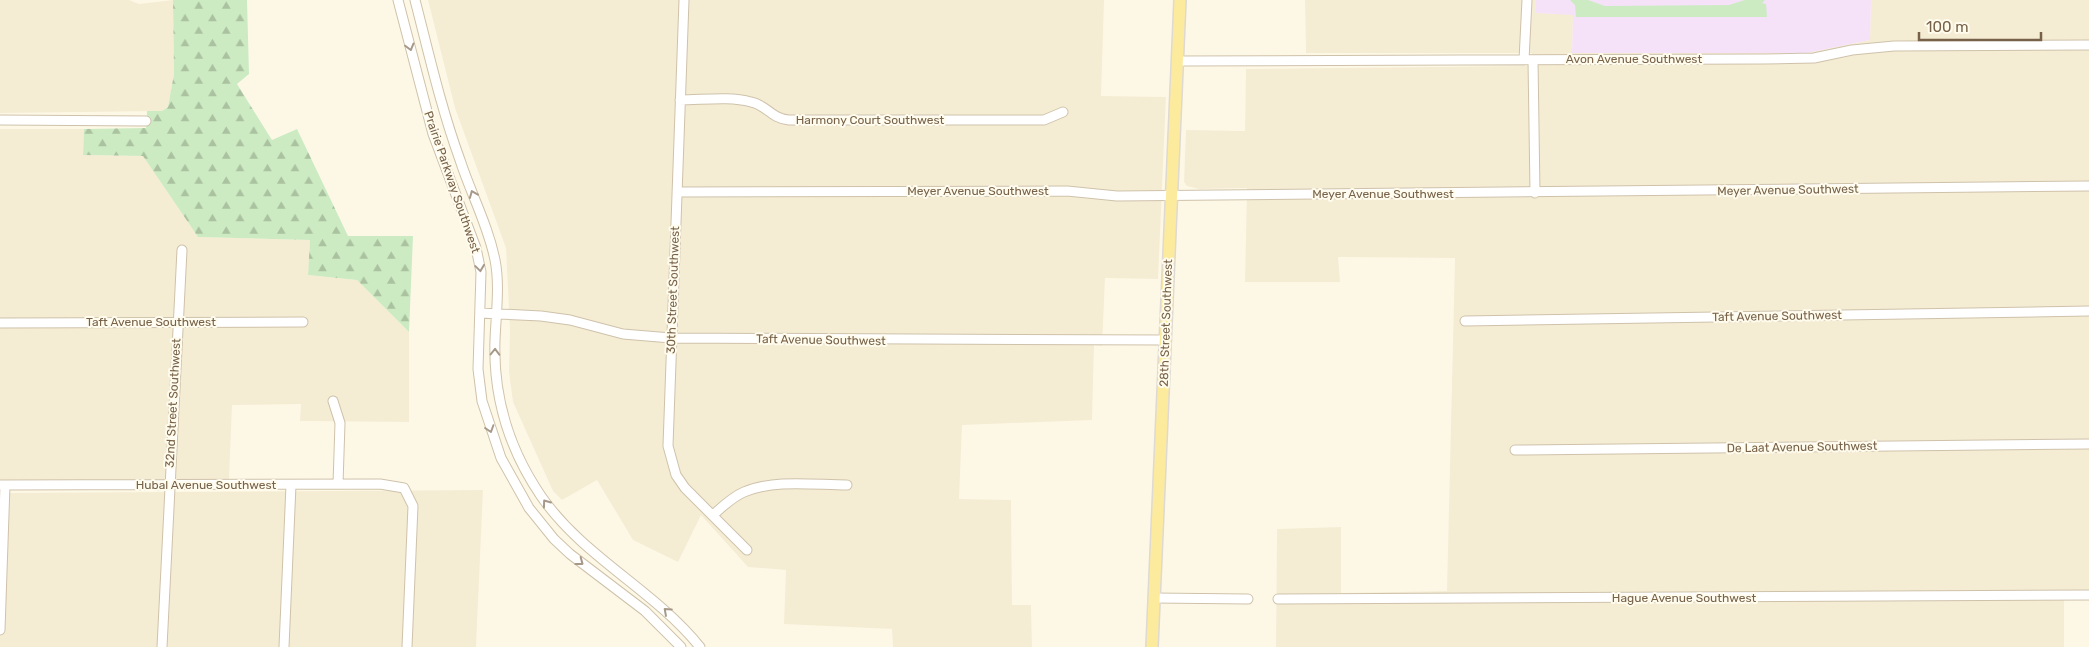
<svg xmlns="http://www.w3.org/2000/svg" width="2089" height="647" font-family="Rubik,sans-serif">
	<defs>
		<pattern id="forest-firs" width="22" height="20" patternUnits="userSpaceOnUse" patternTransform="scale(1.25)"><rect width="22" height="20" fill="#ccebc3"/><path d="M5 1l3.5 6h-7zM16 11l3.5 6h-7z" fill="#aac2a0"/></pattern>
	</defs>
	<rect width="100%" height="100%" fill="#fdf8e6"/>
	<path fill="#f5ecd4" d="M 0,0 L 129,0 L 139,4 L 173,0 L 174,74 L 168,107 L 162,111 L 0,113 Z
		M 428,0 L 1104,0 L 1101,96 L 1166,97 L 1158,279 L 1105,278 L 1102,346 L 1094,345 L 1092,420 L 962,425 L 959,499 L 1011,500 L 1012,605 L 1031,605 L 1032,647 L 893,647 L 892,629 L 784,624 L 786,570 L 748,567 L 701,515 L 678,562 L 633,540 L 597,480 L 562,500 L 553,491 L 513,402 L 509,372 L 510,330 L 506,248 L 455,108 Z
		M 1305,0 L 1536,0 L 1536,13 L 1573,14 L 1572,52 L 1807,53 L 1870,40 L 1871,0 L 2089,0 L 2089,590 L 2064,590 L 2064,647 L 1276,647 L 1277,529 L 1341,527 L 1341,593 L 1447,591 L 1455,258 L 1338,257 L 1340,282 L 1245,282 L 1247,188 L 1199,189 L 1187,186 L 1184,182 L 1186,130 L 1245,131 L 1246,69 L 1527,66 L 1532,53 L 1306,53 Z
		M 0,129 L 84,129 L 83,155 L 143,156 L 198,237 L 310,240 L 308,275 L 357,280 L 409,332 L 409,422 L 300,421 L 301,404 L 232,405 L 229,480 L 0,481 Z
		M 483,490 L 476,647 L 0,647 L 0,493 Z"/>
	<path fill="#f5e2f9" d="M 1536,0 L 1871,0 L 1870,40 L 1807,53 L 1572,53 L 1573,15 L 1536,13 Z"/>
	<path fill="#ccebc3" d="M 1570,0 L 1588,0 L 1605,6 L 1729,5 L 1745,0 L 1765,0 L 1762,3 L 1766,4 L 1767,17 L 1576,17 L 1575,5 Z"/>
	<path fill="url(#forest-firs)" d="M 173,0 L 247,0 L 249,74 L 237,84 L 272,140 L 297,129 L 348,236 L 413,236 L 409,332 L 357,280 L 308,275 L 310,240 L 198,237 L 143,156 L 83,155 L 84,129 L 146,128 L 147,111 L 162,111 L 168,107 L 174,74 Z"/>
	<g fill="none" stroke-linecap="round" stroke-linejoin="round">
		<g stroke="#cfc2ab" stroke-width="11">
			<path id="minor" d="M 398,0 L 433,134 L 476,248 L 481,272 L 478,369 L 482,401 L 501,458 L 529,508 L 554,539 L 570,554 L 645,611 L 681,647
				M 415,0 C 429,54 441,108 460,160 C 471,194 488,225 495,260 C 500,285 496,314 495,340 C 493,397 509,449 541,496 C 583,557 653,589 700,647
				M 684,0 L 668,446 L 676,475 L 685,488 L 747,550
				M 1524,60 L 1527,0
				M 1533,60 L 1535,193
				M 1178,61 L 1765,59 L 1814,58 L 1852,50 L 1894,46 L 2089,45
				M 680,100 C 703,100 729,96 751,102 C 767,105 770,118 789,120 L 1044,120 L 1063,112
				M 0,120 L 146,121
				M 677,192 L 1067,191 L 1117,196 L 2089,186
				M 480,313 L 541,316 L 570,320 L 623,334 L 671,338 L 1165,340
				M 1465,321 L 2089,311
				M 0,323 L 303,322
				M 333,401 L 340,423 L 338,484
				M 1515,450 L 2089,444
				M 0,485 L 380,484 L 404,488 L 413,506 L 407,647
				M 713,515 C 722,507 732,497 744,492 C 774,479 815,485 847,485
				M 1154,598 L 1248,599
				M 1278,599 L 2089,595
				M 0,630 L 5,485
				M 162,647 L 182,250
				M 284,647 L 291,485"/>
		</g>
		<g stroke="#ded9d3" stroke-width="14">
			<path id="major" d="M 1152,647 L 1180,0"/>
		</g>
		<use href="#minor" stroke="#fff" stroke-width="9"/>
		<use href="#major" stroke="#fdeb9d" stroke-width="11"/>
	</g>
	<defs><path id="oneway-chevron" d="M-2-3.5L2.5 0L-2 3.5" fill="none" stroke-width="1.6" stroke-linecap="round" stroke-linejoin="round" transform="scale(1.25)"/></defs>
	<g stroke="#a79989">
		<use href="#oneway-chevron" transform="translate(410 47) rotate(75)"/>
		<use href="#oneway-chevron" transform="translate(473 194) rotate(-112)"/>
		<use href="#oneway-chevron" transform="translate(480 268) rotate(82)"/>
		<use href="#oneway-chevron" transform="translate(495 352) rotate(-89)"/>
		<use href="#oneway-chevron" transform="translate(490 429) rotate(72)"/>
		<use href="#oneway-chevron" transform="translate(546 503) rotate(-126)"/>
		<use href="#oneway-chevron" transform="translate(580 562) rotate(37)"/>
		<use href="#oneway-chevron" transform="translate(667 611) rotate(-138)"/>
	</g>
	<g text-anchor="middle" stroke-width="4" stroke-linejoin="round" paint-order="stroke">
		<g font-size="12" fill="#776249" stroke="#fffbed">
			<text x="1634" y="63">Avon Avenue Southwest</text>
			<text x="870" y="124">Harmony Court Southwest</text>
			<text transform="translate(452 182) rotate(71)" y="4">Prairie Parkway Southwest</text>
			<text transform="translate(1788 190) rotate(-1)" y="4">Meyer Avenue Southwest</text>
			<text x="978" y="195">Meyer Avenue Southwest</text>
			<text x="1383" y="198">Meyer Avenue Southwest</text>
			<text transform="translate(673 290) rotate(-88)" y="4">30th Street Southwest</text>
			<text transform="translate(1777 316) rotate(-1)" y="4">Taft Avenue Southwest</text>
			<text x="151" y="326">Taft Avenue Southwest</text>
			<text transform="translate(1166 323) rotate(-88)" y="4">28th Street Southwest</text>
			<text transform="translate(821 340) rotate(1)" y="4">Taft Avenue Southwest</text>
			<text transform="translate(173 403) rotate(-87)" y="4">32nd Street Southwest</text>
			<text transform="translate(1802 447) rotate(-1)" y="4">De Laat Avenue Southwest</text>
			<text x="206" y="489">Hubal Avenue Southwest</text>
			<text x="1684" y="602">Hague Avenue Southwest</text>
		</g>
	</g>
	<path d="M1919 32v8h122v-8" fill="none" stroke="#776249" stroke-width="2.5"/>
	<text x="1926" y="32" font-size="15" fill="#776249" stroke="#fffbed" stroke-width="4" paint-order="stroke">100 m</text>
</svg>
